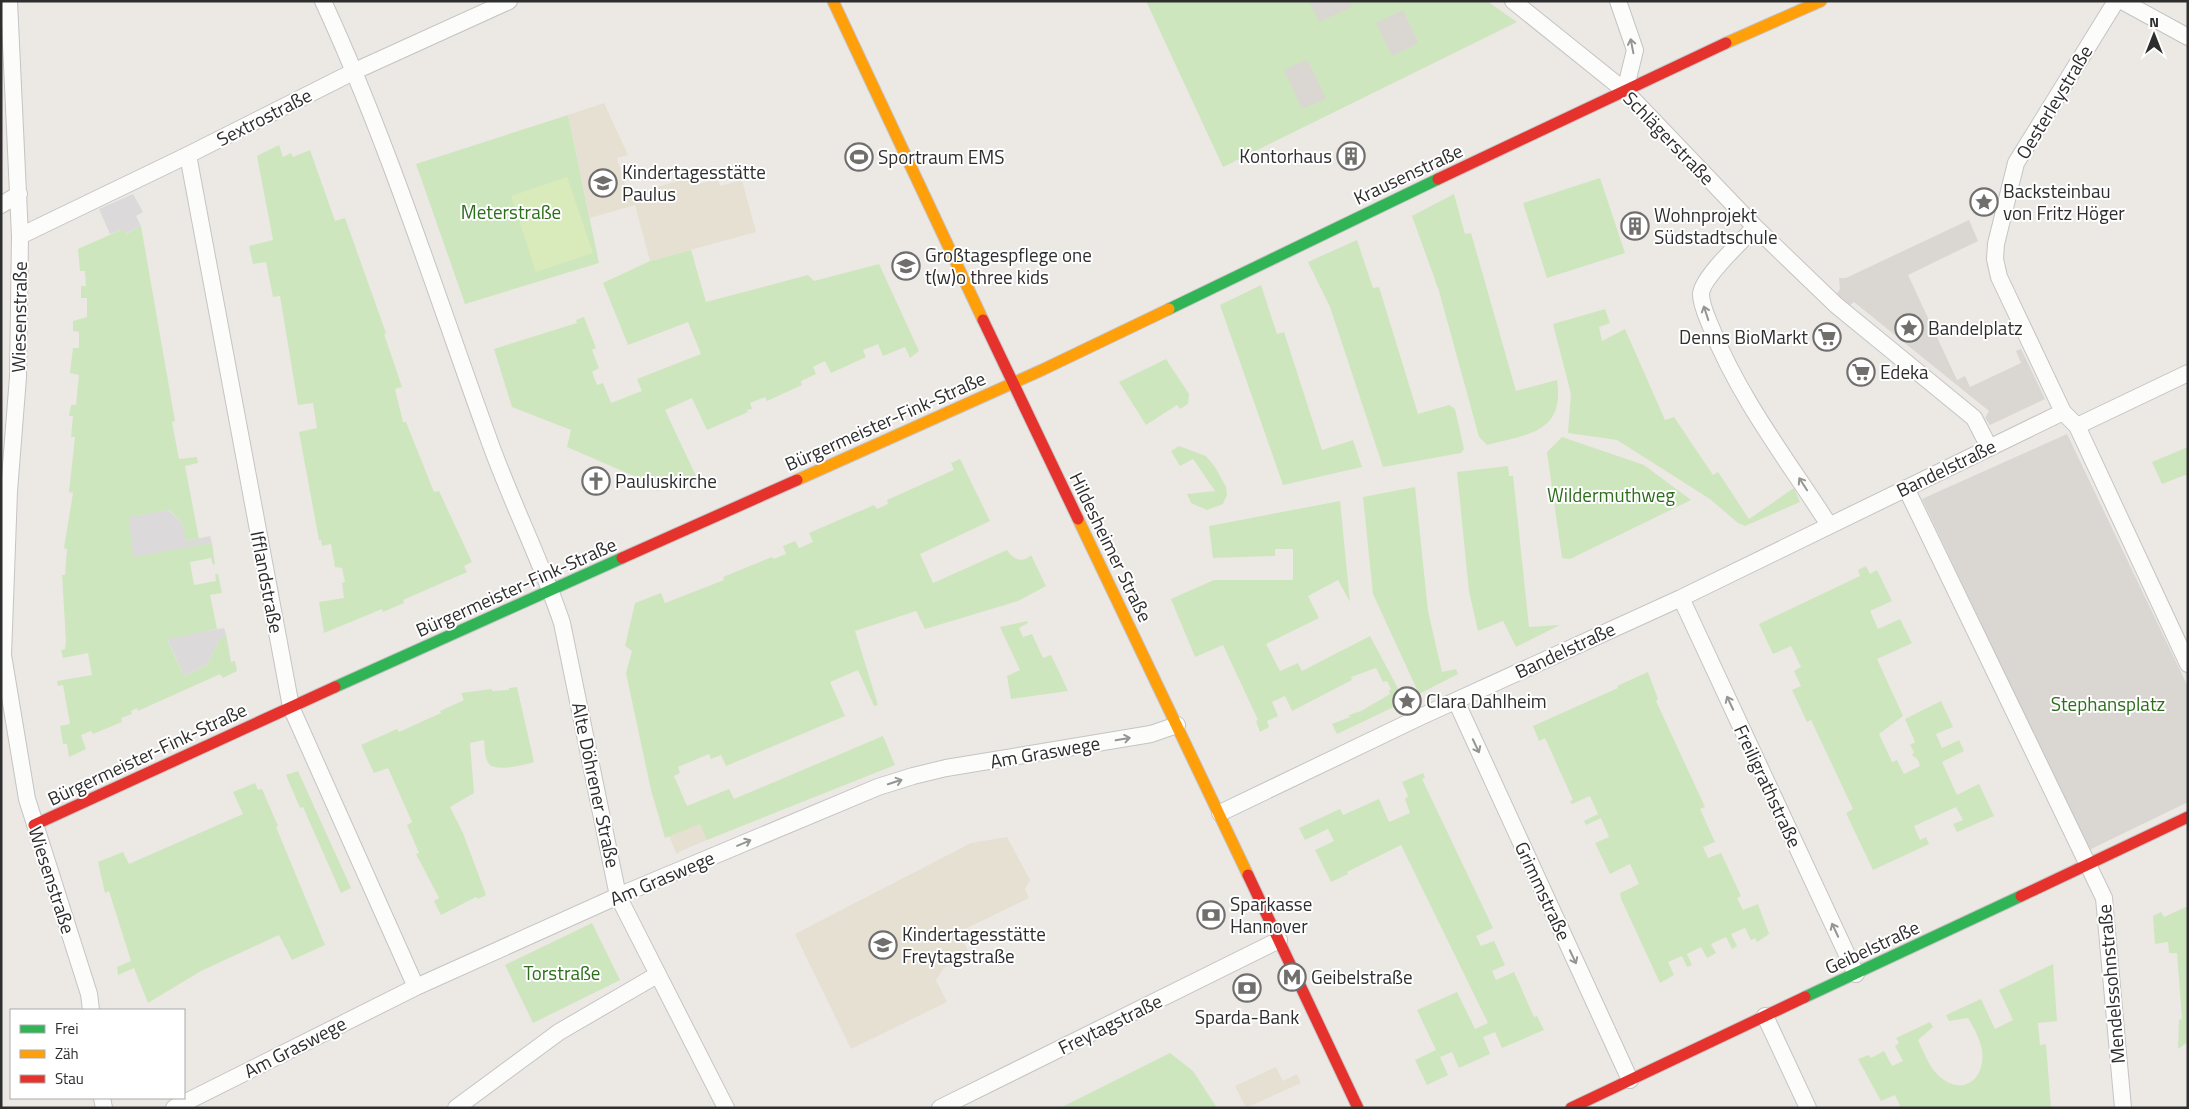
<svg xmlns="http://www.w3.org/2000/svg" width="2189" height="1109" font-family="'Titillium Web',sans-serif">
	<rect width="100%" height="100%" fill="#ece8e4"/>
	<path fill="#dcd9db" d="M 133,194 L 143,212 L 136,216 L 141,226 L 125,234 L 123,229 L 110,234 L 99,209 Z
		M 168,510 L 182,523 L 186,541 L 210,536 L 212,543 L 133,558 L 128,517 Z
		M 224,628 L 226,634 L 218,642 L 207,665 L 184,676 L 167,638 Z"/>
	<path fill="#e6e0d3" d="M 604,103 L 628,155 L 617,158 L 628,195 L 689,178 L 691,186 L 718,179 L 720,186 L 742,180 L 756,232 L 650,261 L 635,205 L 590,218 L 568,115 Z
		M 701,814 L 711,838 L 679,852 L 677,855 L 665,826 Z
		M 1007,837 L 1030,880 L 1025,889 L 1029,898 L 959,932 L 970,955 L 944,968 L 936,980 L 947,1002 L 851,1049 L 795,934 L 971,843 Z
		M 1276,1067 L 1283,1081 L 1297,1074 L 1301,1083 L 1246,1108 L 1235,1086 Z"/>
	<path fill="#cee6be" d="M 1146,1 L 1487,1 L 1517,22 L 1223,167 Z
		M 568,115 L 599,263 L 465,304 L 416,164 Z
		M 279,145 L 283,157 L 291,153 L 293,157 L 310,150 L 335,221 L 345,218 L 386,333 L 384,334 L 402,387 L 395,389 L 403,422 L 406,422 L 434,492 L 439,491 L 472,562 L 464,566 L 467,572 L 403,600 L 404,603 L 383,612 L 382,609 L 324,633 L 319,602 L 344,598 L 342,583 L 345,582 L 342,568 L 335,567 L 331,544 L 322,546 L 321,540 L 319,540 L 299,432 L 317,428 L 313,403 L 298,405 L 280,296 L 273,297 L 266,262 L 253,264 L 249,246 L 273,240 L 257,156 Z
		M 1600,178 L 1625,253 L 1547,278 L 1523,203 Z
		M 1454,194 L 1465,234 L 1471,233 L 1516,391 L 1557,380 C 1565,433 1528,434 1487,445 L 1479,437 L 1439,291 L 1412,216 Z
		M 141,226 L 175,421 L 172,422 L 179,459 L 197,457 L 198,463 L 185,466 L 199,539 L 186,541 L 182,523 L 169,510 L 129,517 L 133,557 L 212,543 L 215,564 L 213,565 L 211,558 L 190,562 L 194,585 L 216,581 L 215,574 L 218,574 L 222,593 L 210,595 L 217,629 L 167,639 L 184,676 L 207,665 L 218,642 L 226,634 L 231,662 L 235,661 L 237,671 L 223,678 L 220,674 L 138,711 L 137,708 L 131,711 L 132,714 L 121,718 L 122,722 L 93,734 L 91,731 L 81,735 L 86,749 L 69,757 L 67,744 L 63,744 L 60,726 L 70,724 L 63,685 L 58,686 L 57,681 L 92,675 L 88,653 L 63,658 L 61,650 L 65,649 L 66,641 L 62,575 L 65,575 L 67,549 L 64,548 L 73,493 L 69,492 L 75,437 L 71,437 L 73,416 L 69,416 L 71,405 L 76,405 L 79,375 L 70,373 L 73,348 L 79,348 L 79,332 L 73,331 L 73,321 L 87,317 L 87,298 L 81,298 L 81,286 L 86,286 L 85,271 L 80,271 L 78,249 L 123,229 L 126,234 Z
		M 1357,240 L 1373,288 L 1379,287 L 1418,414 L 1449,405 L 1455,409 L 1464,449 L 1461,453 L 1383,467 L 1330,307 L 1308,262 Z
		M 691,250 L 706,302 L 808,275 L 814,281 L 879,264 L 919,351 L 910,358 L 905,347 L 883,356 L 878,344 L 863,350 L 866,357 L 831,373 L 825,361 L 813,367 L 816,374 L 801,381 L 802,385 L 767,401 L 765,397 L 750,403 L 752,409 L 747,410 L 748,412 L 707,430 L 692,398 L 665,410 L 696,476 L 657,491 L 641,479 L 567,447 L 571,430 L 512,407 L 494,349 L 577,323 L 576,320 L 584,317 L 596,348 L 592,350 L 599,368 L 592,372 L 597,385 L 603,383 L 611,403 L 642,391 L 637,379 L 701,354 L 688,322 L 628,345 L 603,283 L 650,261 Z
		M 1261,285 L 1277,334 L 1284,332 L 1322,450 L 1353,440 L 1362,467 L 1283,485 L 1220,305 Z
		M 1605,309 L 1610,323 L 1599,327 L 1602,341 L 1625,329 L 1665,420 L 1674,417 L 1713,475 L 1718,472 L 1749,519 L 1794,488 L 1800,502 L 1745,526 L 1738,523 L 1710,499 L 1617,440 L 1568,433 L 1571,394 L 1553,324 Z
		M 1166,359 L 1189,394 L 1188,404 L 1180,409 L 1177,405 L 1146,425 L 1119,382 Z
		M 1562,437 L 1644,465 L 1691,500 L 1570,559 L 1562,558 L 1547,452 Z
		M 1179,446 L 1206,456 L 1215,467 L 1226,487 L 1227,495 L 1223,504 L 1207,510 L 1191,503 L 1187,494 L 1215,491 L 1193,459 L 1180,466 L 1171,451 Z
		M 2188,447 L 2188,474 L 2162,484 L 2152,462 Z
		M 960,459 L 990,521 L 920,554 L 933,583 L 1007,550 C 1013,559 1022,564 1031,555 L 1046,586 L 1018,601 L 925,629 L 916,611 L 855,631 L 878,705 L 874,706 L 858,670 L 830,682 L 845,716 L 726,766 L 721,755 L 711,759 L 709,754 L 678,767 L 680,773 L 674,776 L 687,806 L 729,789 L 734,799 L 883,736 L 895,765 L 707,840 L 700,824 L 665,838 L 651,790 L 626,673 L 632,651 L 625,646 L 635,603 L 661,593 L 665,603 L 724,580 L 723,577 L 772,557 L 774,559 L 786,554 L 783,546 L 795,541 L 799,548 L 813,542 L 809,533 L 874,505 L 877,509 L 888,504 L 887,500 L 954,470 L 951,463 Z
		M 1508,466 L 1509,476 L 1513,476 L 1529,627 L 1560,625 L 1516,647 L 1503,621 L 1478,631 L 1469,591 L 1457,472 Z
		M 1415,487 L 1428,611 L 1442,672 L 1456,669 L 1458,674 L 1419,694 L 1373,594 L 1363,497 Z
		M 1340,501 L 1350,602 L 1338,580 L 1308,596 L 1319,618 L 1266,644 L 1280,671 L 1298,663 L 1302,671 L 1370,636 L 1403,698 L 1402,703 L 1337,734 L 1332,724 L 1350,717 L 1349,715 L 1361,711 L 1390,694 L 1389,691 L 1391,689 L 1387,681 L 1383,682 L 1376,668 L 1351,677 L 1352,680 L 1292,711 L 1285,696 L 1272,702 L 1278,716 L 1267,721 L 1269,727 L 1260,732 L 1256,721 L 1258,720 L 1223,645 L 1195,657 L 1171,599 L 1214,580 L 1293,580 L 1293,549 L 1275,549 L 1275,556 L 1213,558 L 1209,526 Z
		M 1866,566 L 1870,574 L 1877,570 L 1892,601 L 1870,611 L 1878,629 L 1900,619 L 1912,643 L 1877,659 L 1903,716 L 1879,734 L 1892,762 L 1897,760 L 1904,774 L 1920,766 L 1918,760 L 1912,755 L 1914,752 L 1910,745 L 1915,742 L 1905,719 L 1941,701 L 1953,727 L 1936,734 L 1942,748 L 1959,740 L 1964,751 L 1942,762 L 1957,795 L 1979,784 L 1994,816 L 1957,832 L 1953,824 L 1963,820 L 1956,807 L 1914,826 L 1920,840 L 1926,837 L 1929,844 L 1873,870 L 1846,813 L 1853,809 L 1811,720 L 1807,722 L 1792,690 L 1801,686 L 1794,671 L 1801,667 L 1791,646 L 1773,654 L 1759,624 L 1860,576 L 1858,570 Z
		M 1027,621 L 1028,623 L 1019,628 L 1023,637 L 1032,634 L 1043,658 L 1051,655 L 1068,691 L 1011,699 L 1007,676 L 1020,670 L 1000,627 Z
		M 1648,672 L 1658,699 L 1656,701 L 1705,807 L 1700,809 L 1715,842 L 1703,847 L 1708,858 L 1721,853 L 1741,896 L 1737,898 L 1743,910 L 1758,904 L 1769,934 L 1757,942 L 1755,938 L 1751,940 L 1745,928 L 1731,934 L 1737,946 L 1732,949 L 1726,937 L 1711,944 L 1716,953 L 1707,958 L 1701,947 L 1687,954 L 1692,965 L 1687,967 L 1682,956 L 1668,962 L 1674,975 L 1660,983 L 1621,899 L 1620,893 L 1639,884 L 1630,864 L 1610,874 L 1595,843 L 1609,837 L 1601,818 L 1586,825 L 1584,821 L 1598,814 L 1590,796 L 1572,804 L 1570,801 L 1573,800 L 1545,738 L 1539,741 L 1533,726 L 1618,688 L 1617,686 Z
		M 517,687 L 534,762 C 524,765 496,772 489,764 C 484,758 485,747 484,740 L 470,743 L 474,793 L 450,807 L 463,833 L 486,895 L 478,899 L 476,897 L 441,915 L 434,901 L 439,898 L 416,854 L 419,853 L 407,825 L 412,822 L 388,768 L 374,773 L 361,745 L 397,729 L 399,732 L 441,713 L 440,711 L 464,700 L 461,693 L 492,689 L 492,691 L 509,690 L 509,688 Z
		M 298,771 L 351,888 L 341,893 L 303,807 L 300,808 L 286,775 Z
		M 1423,773 L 1425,778 L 1422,779 L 1493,928 L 1476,936 L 1481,946 L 1494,941 L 1505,965 L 1492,971 L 1496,980 L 1514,972 L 1534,1017 L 1537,1016 L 1544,1030 L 1502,1048 L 1495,1032 L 1483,1037 L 1490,1054 L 1459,1068 L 1452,1052 L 1440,1057 L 1448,1075 L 1427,1085 L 1415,1060 L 1436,1050 L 1417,1010 L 1457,992 L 1475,1029 L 1488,1023 L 1401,845 L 1347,872 L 1348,874 L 1331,882 L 1315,850 L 1334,841 L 1328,829 L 1305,840 L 1299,828 L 1340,809 L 1343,815 L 1379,799 L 1389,822 L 1410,813 L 1405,799 L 1408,796 L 1402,782 Z
		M 255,783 L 258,790 L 262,789 L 278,826 L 276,827 L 325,945 L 292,960 L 279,935 L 201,971 L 148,1003 L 134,968 L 118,975 L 117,967 L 131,961 L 109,891 L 105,893 L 98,862 L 123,852 L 129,864 L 243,814 L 233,792 Z
		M 2188,906 L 2188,1042 L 2178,1049 L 2179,1020 L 2182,1019 L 2177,953 L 2169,953 L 2168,942 L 2155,944 L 2153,916 L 2161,912 L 2164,917 Z
		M 592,923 L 620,980 L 533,1023 L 505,965 Z
		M 2053,964 L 2057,1021 L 2038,1023 L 2040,1045 L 2046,1044 L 2051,1108 L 1897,1108 L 1900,1106 L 1895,1095 L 1881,1101 L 1858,1059 L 1869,1055 L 1871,1058 L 1884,1051 L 1892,1066 L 1903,1061 L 1895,1046 L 1899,1043 L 1896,1038 L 1930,1022 L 1933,1027 L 1918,1040 C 1924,1052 1929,1068 1940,1077 C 1964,1097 1986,1078 1982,1050 C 1980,1039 1974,1028 1968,1018 L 1949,1021 L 1946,1015 L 1981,999 L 1995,1029 L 2013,1020 L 1999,990 Z
		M 1170,1053 L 1193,1071 L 1217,1108 L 1060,1108 Z"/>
	<path fill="#d9eabb" d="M 567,177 L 593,253 L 536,272 L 511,196 Z"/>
	<path fill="#dad6d2" d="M 1309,1 L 1349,1 L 1352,7 L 1319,22 Z
		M 1403,10 L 1418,43 L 1392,56 L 1376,23 Z
		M 1307,59 L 1326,99 L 1302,109 L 1284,70 Z
		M 1969,220 L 1978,241 L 1908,275 L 1957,380 L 1965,376 L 1970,387 L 2021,363 L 2016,351 L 2021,349 L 2045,399 L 1990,425 L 1985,418 L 1989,411 L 1854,302 L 1849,306 L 1836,295 L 1840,289 L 1839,278 L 1846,278 Z
		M 2067,434 L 2188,687 L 2188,802 L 2089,850 L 1922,499 Z"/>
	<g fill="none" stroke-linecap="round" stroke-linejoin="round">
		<g stroke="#c5c4c5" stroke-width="18">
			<path id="street" d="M 9,1 L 20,236 L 18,377 L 9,491 L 3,655 L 27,799 L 89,994 L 91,1010
				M 323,1 C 388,142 435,291 488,437 C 510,500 541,560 562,623 L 618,896 L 726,1108
				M 1513,1 L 1625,91 L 1755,227 L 1836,305 L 1974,418 L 1989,447
				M 1618,1 L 1635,50 L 1625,91
				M 2116,1 L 2016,163 L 1996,244 L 1995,259 L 1999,277 L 2063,412 L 2077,426 L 2188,664
				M 2122,1 L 2188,37
				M 188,155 L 291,707 L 416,987
				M 1,205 L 19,194
				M 1755,227 C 1743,240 1702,277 1701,294 C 1701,305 1707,317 1711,327 C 1739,398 1788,461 1829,525
				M 20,236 L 188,155 L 355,71 L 509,1
				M 2077,426 L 2188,373
				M 1906,488 L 2104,898 L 2123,1108
				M 1681,598 L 1856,974
				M 1456,701 L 1630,1080
				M 1220,813 L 1420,717 L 1681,598 L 2063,412
				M 1765,1016 L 1808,1108
				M 102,1098 L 104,1108
				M 174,1108 L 416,987 L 618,896 L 878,787 L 913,776 L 946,768 L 1151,734 L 1177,725
				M 456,1108 L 559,1032 L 657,975
				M 940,1108 L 1279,940"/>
		</g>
		<g stroke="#c5c4c5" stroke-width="13">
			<path id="fast" d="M 1169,309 L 1438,179
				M 335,687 L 622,558
				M 1805,997 L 2021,896"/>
		</g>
		<g stroke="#c5c4c5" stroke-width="13">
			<path id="slow" d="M 833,1 L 983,320
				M 1726,43 L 1821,1
				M 797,480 L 1042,370 L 1169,309
				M 1078,519 L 1248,875"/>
		</g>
		<g stroke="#c5c4c5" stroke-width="13">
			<path id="jam" d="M 1438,179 L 1726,43
				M 983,320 L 1078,519
				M 622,558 L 797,480
				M 34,825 L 335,687
				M 1248,875 L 1358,1108
				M 2021,896 L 2188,817
				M 1571,1108 L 1805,997"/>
		</g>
		<use href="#street" stroke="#fcfcfb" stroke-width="16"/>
		<use href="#fast" stroke="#30b455" stroke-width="11"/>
		<use href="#slow" stroke="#ff9f0a" stroke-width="11"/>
		<use href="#jam" stroke="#e5322d" stroke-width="11"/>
	</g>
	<defs><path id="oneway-shaft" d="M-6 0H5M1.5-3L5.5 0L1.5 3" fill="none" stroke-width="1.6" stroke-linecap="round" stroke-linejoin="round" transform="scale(1.25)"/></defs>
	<g stroke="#959594">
		<use href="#oneway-shaft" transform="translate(1632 46) rotate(-101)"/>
		<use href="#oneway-shaft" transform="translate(1706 313) rotate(-108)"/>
		<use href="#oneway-shaft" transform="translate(1803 484) rotate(-123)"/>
		<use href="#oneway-shaft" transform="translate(1730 703) rotate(-115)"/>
		<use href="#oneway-shaft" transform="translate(1123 739) rotate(-10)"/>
		<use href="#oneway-shaft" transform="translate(1476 746) rotate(65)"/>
		<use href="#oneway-shaft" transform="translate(895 782) rotate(-18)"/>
		<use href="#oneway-shaft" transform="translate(744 843) rotate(-23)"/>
		<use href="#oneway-shaft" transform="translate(1835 930) rotate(-115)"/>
		<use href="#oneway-shaft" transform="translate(1573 957) rotate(65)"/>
	</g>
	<defs>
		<g id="building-ring" transform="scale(1.4375)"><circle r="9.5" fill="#fff" stroke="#706f6e" stroke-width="1.5"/><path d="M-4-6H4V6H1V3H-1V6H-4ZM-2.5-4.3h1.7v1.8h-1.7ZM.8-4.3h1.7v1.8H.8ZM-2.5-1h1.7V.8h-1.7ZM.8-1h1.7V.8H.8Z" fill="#706f6e"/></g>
		<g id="stadium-ring" transform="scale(1.4375)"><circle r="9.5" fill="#fff" stroke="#706f6e" stroke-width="1.5"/><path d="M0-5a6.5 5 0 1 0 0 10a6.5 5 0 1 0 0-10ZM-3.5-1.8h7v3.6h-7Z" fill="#706f6e"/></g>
		<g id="school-ring" transform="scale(1.4375)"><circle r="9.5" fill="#fff" stroke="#706f6e" stroke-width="1.5"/><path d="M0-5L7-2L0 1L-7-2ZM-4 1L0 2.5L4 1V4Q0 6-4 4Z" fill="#706f6e"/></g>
		<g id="sight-ring" transform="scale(1.4375)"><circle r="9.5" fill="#fff" stroke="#706f6e" stroke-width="1.5"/><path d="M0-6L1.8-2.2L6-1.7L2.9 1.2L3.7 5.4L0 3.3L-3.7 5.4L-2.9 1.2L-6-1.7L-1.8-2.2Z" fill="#706f6e"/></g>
		<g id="supermarket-ring" transform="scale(1.4375)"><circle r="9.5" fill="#fff" stroke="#706f6e" stroke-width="1.5"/><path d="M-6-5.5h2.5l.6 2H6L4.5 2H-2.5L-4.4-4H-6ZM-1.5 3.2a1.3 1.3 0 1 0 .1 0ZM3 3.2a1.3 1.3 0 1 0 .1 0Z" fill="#706f6e"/></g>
		<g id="church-ring" transform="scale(1.4375)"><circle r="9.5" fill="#fff" stroke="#706f6e" stroke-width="1.5"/><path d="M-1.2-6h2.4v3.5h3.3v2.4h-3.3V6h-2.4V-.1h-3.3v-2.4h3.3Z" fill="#706f6e"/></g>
		<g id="bank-ring" transform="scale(1.4375)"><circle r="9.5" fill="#fff" stroke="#706f6e" stroke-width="1.5"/><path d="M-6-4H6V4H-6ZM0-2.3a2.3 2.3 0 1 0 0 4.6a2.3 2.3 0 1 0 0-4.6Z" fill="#706f6e"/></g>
		<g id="metro-ring" transform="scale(1.4375)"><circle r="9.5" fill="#fff" stroke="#706f6e" stroke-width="1.5"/><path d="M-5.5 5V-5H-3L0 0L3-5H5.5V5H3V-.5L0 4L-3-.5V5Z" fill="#706f6e"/></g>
	</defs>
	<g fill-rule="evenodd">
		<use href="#building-ring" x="1351" y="156"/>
		<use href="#stadium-ring" x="859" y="157"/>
		<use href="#school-ring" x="603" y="183"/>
		<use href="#sight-ring" x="1984" y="202"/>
		<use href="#building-ring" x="1635" y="226"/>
		<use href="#school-ring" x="906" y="266"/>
		<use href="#sight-ring" x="1909" y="328"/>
		<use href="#supermarket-ring" x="1827" y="337"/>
		<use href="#supermarket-ring" x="1861" y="372"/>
		<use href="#church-ring" x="596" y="481"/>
		<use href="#sight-ring" x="1407" y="701"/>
		<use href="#bank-ring" x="1211" y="915"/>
		<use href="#school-ring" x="883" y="945"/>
		<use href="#metro-ring" x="1292" y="977"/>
		<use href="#bank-ring" x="1247" y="988"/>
	</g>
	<g text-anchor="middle" stroke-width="4" stroke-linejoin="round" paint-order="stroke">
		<g font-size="19" fill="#2e2e2e" stroke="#fff">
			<text transform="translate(2054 102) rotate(-59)" y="7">Oesterleystraße</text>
			<text transform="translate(264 117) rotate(-27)" y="7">Sextrostraße</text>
			<text transform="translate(1669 138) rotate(46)" y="7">Schlägerstraße</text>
			<text transform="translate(1408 174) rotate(-25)" y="7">Krausenstraße</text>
			<text transform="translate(19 317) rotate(-89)" y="7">Wiesenstraße</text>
			<text transform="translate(885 421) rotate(-24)" y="7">Bürgermeister-Fink-Straße</text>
			<text transform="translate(1946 468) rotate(-26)" y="7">Bandelstraße</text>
			<text transform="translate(1111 547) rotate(64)" y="7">Hildesheimer Straße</text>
			<text transform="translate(267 582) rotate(79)" y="7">Ifflandstraße</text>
			<text transform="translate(516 587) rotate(-24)" y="7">Bürgermeister-Fink-Straße</text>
			<text transform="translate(1565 650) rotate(-25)" y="7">Bandelstraße</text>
			<text transform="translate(1045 752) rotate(-10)" y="7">Am Graswege</text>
			<text transform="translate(147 754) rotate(-25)" y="7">Bürgermeister-Fink-Straße</text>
			<text transform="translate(596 785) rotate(78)" y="7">Alte Döhrener Straße</text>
			<text transform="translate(1768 786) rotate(65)" y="7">Freiligrathstraße</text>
			<text transform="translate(662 878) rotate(-23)" y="7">Am Graswege</text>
			<text transform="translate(52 880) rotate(72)" y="7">Wiesenstraße</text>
			<text transform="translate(1543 891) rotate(65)" y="7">Grimmstraße</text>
			<text transform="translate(1872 947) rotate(-25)" y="7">Geibelstraße</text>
			<text transform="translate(2111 984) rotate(-95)" y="7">Mendelssohnstraße</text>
			<text transform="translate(1110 1024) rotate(-26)" y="7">Freytagstraße</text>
			<text transform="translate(295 1047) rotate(-27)" y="7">Am Graswege</text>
		</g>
		<g font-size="19" fill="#2e2e2e" stroke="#fff" text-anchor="start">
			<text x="1332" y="163" text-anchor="end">Kontorhaus</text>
			<text x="878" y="164">Sportraum EMS</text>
			<text x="622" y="179">Kindertagesstätte<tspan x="622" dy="22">Paulus</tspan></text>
			<text x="2003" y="198">Backsteinbau<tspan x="2003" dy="22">von Fritz Höger</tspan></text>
			<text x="1654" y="222">Wohnprojekt<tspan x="1654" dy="22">Südstadtschule</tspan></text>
			<text x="925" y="262">Großtagespflege one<tspan x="925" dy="22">t(w)o three kids</tspan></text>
			<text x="1928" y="335">Bandelplatz</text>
			<text x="1808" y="344" text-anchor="end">Denns BioMarkt</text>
			<text x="1880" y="379">Edeka</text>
			<text x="615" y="488">Pauluskirche</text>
			<text x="1426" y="708">Clara Dahlheim</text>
			<text x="1230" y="911">Sparkasse<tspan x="1230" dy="22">Hannover</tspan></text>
			<text x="902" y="941">Kindertagesstätte<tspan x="902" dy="22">Freytagstraße</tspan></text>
			<text x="1311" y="984">Geibelstraße</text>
			<text x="1247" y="1024" text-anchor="middle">Sparda-Bank</text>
		</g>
		<g font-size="19" fill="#2c6e1b" stroke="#fff">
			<text x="511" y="219">Meterstraße</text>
			<text x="1611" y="502">Wildermuthweg</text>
			<text x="2108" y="711">Stephansplatz</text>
			<text x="562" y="980">Torstraße</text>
		</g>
	</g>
	<rect width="2189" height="1109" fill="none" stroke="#2e2e2e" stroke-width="5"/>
	<rect x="10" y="1009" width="175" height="90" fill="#ffffff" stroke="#ababab"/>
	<rect x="20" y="1025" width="25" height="8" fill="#30b455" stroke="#ababab"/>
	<text x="55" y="1034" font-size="15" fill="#2e2e2e">Frei</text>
	<rect x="20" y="1050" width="25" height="8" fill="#ff9f0a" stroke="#ababab"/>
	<text x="55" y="1059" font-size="15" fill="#2e2e2e">Zäh</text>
	<rect x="20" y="1075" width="25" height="8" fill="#e5322d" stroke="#ababab"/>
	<text x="55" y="1084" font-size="15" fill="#2e2e2e">Stau</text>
	<g transform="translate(2154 35)" stroke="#ffffff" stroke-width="4" paint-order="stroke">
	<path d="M0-4L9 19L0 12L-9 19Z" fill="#2e2e2e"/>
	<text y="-8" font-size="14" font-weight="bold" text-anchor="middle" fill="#2e2e2e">N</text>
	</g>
</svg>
